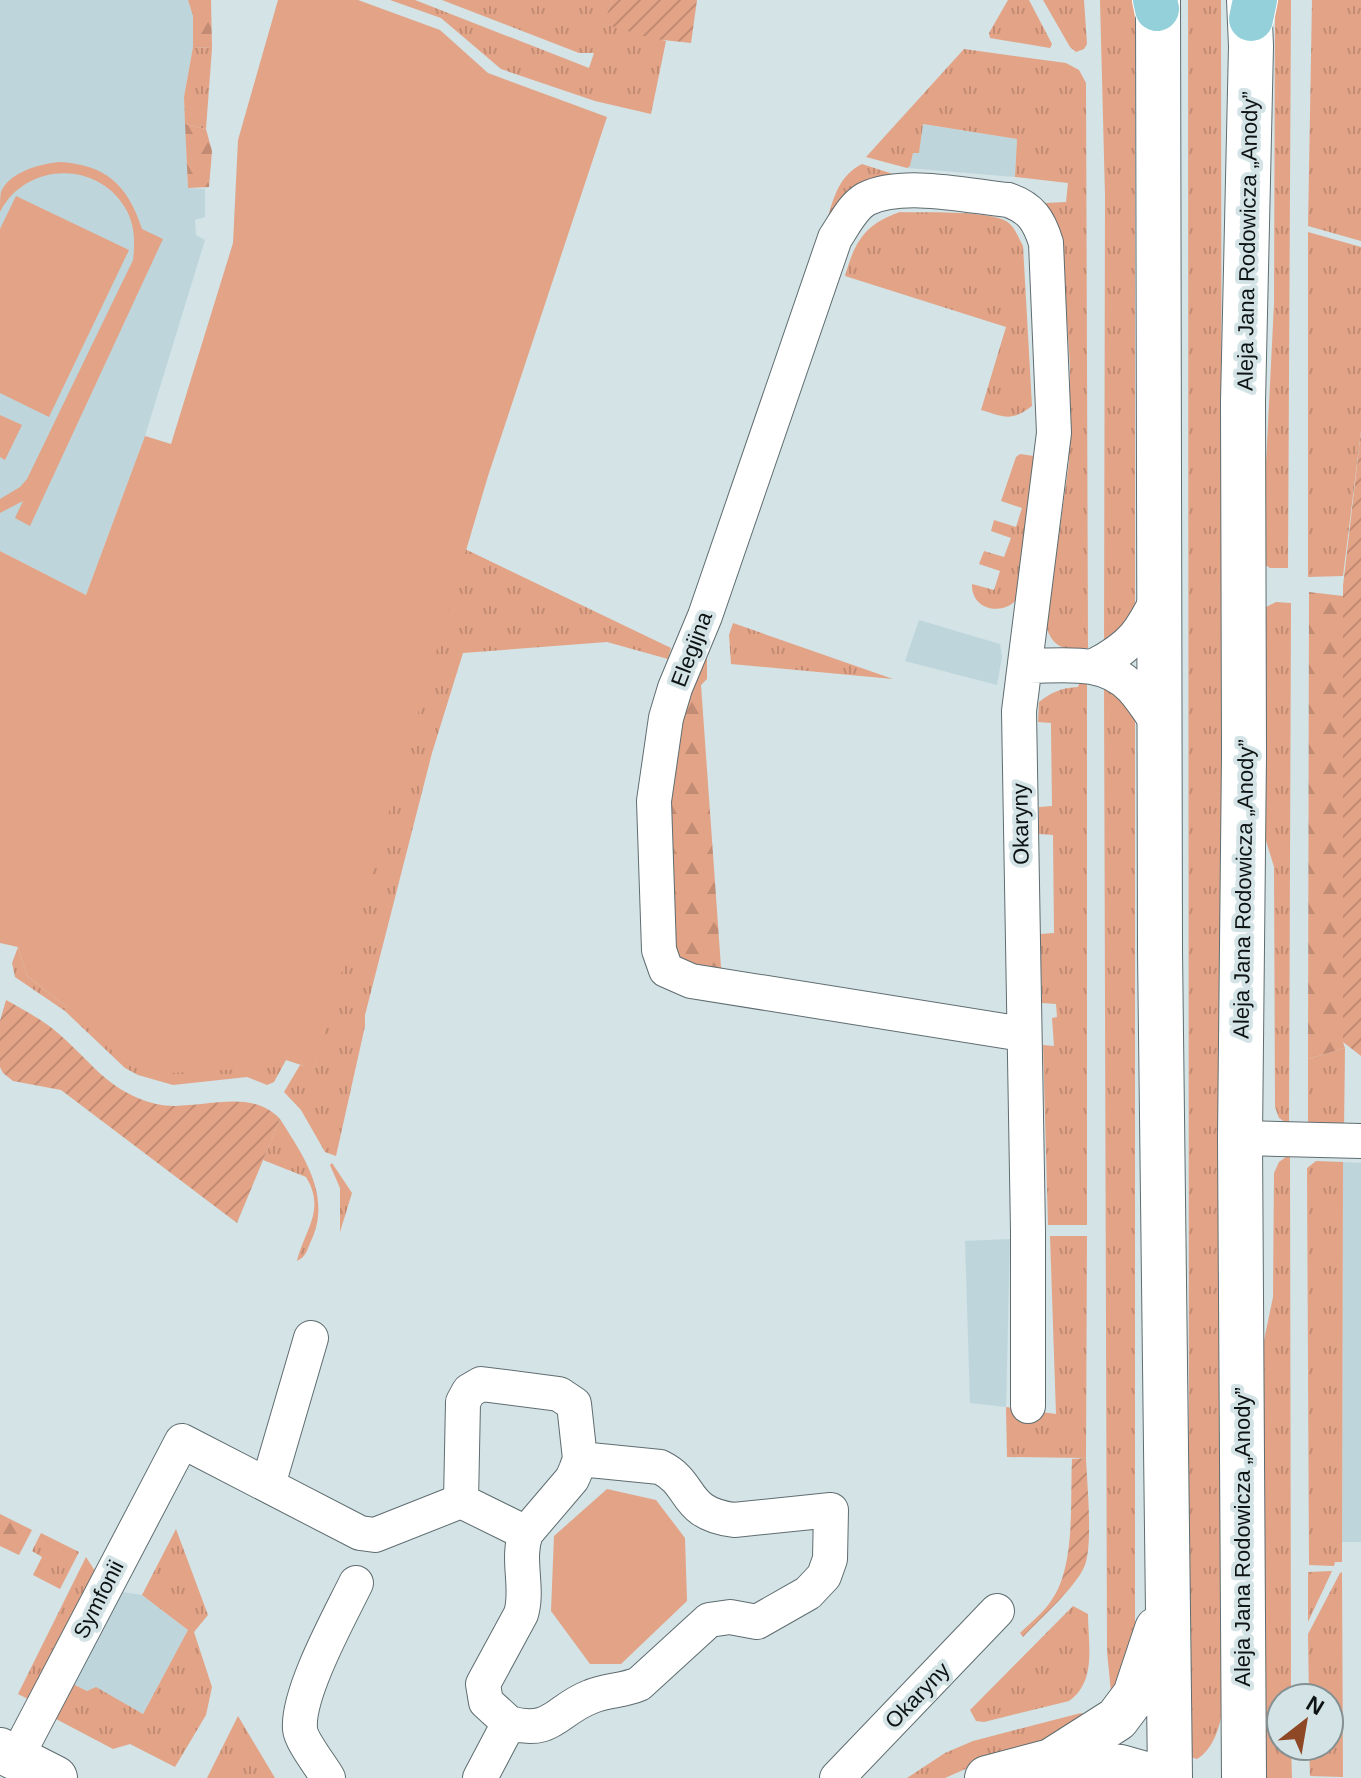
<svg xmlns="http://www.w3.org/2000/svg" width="1361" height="1778" font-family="Helvetica,sans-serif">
	<defs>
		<pattern id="grass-tufts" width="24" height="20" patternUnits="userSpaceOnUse" patternTransform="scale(2)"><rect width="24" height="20" fill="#e3a386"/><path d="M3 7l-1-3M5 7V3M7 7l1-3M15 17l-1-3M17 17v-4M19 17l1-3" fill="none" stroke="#c28b73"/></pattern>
		<pattern id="forest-firs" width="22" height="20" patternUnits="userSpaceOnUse" patternTransform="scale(2)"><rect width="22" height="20" fill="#e3a386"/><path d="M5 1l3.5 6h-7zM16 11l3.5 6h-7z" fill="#c28b73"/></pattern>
		<pattern id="garden-furrows" width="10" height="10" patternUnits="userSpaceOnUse" patternTransform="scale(2)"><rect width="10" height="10" fill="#e3a386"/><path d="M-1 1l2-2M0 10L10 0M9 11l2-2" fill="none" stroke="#c28b73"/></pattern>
	</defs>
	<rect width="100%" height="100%" fill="#d3e3e6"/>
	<path fill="#bed6db" d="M 0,0 L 188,0 L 193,16 L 193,47 L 184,97 L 188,188 L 205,189 L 205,217 L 195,220 L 196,235 L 205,240 L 145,436 L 86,595 L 0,551 Z
		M 922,124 L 1017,139 L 1015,177 L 907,168 L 910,166 L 913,153 L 919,153 Z
		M 919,620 L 1000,644 L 1002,657 L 997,685 L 905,661 Z
		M 1343,1162 L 1361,1163 L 1361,1542 L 1342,1542 Z
		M 1010,1239 L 1006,1407 L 970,1403 L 965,1241 Z
		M 123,1592 L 142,1595 L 188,1630 L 143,1714 L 96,1688 L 87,1691 L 73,1684 Z"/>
	<path fill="url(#grass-tufts)" d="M 390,0 L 415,0 L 589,68 L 594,53 L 579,53 L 442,0 L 612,0 L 605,24 L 666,41 L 651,114 L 595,101 L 501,69 L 441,18 Z
		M 1008,0 L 1029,0 L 1052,44 L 1050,48 L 990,38 L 989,33 Z
		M 1043,0 L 1084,0 L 1087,44 L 1084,49 L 1076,52 L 1070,47 Z
		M 1100,0 L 1134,0 L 1135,22 L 1135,625 L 1104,650 L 1105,196 Z
		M 1188,0 L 1221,0 L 1223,1707 C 1220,1726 1214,1749 1197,1759 L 1190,1757 L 1189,1641 Z
		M 1275,0 L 1291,0 L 1288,568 L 1270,568 L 1264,564 L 1264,504 L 1274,304 Z
		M 1312,0 L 1361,0 L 1361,241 L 1308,226 Z
		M 193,47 L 212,48 L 206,129 L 185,124 L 184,97 Z
		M 964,49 L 1066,63 L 1079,70 L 1086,83 L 1088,648 C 1066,651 1053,649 1046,626 L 1069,462 L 1070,366 L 1062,245 L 1046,203 L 1066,202 L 1068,183 L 1015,177 L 1017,139 L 923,124 L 919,153 L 913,153 L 910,166 L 907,168 L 866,157 Z
		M 862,164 L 899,176 L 845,196 L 828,217 C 834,196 840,175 862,164 Z
		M 900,212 C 927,213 980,210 1004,220 C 1014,224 1018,237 1023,246 L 1032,406 C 1011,422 1005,417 981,410 L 1006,327 L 845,276 C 855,241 865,224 900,212 Z
		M 1308,232 L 1361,247 L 1361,431 L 1343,576 L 1308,577 Z
		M 1020,454 L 1034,456 L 1037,460 L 1018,598 C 1003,617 971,610 972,584 L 994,590 L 1000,571 L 979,564 L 984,551 L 1004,557 L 1011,538 L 991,531 L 994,520 L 1016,527 L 1022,508 L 1001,501 L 1016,457 Z
		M 465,549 L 671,648 L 668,659 L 607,642 L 463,653 L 432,753 L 365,1015 L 365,1026 L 336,1156 L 325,1152 L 301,1110 L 284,1092 L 300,1065 L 313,1068 Z
		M 1276,602 L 1291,603 L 1289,1125 L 1279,1118 L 1275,1107 L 1274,867 L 1261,824 L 1264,608 Z
		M 733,623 L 893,679 L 731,664 L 729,635 Z
		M 1104,678 L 1135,711 L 1135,1643 L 1134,1656 L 1111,1692 L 1107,1652 Z
		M 1081,679 L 1087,679 L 1087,1225 L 1048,1225 L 1043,1045 L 1054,1046 L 1052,1018 L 1057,1017 L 1056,1004 L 1042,1003 L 1040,934 L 1054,933 L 1053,835 L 1039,834 L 1039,807 L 1052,806 L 1051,727 L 1051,723 L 1038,722 L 1039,702 C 1052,692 1061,688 1078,687 Z
		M 18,947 L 27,976 L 68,1008 L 286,1060 L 274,1082 L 267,1085 L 247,1077 L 173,1085 L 138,1075 L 125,1068 L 65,1011 L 15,977 L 12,963 Z
		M 1345,1048 L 1344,1129 L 1308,1127 L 1308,1059 Z
		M 280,1119 C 304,1157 332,1196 311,1241 C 307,1250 306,1257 297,1261 C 305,1229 326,1210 306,1177 L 263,1160 Z
		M 1290,1154 L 1291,1698 L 1281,1698 L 1281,1746 L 1291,1746 L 1292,1778 L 1261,1778 L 1262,1350 L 1273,1297 L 1274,1173 L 1279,1162 Z
		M 1316,1161 L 1343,1162 L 1342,1562 L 1335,1562 L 1334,1566 L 1309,1565 L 1307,1168 Z
		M 332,1163 L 352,1193 L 340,1232 L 340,1188 L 330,1165 Z
		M 1050,1236 L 1087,1236 L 1086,1458 L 1007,1457 L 1006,1407 L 1056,1414 Z
		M 176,1529 L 208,1615 L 194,1632 L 212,1687 L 206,1715 L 175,1767 L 130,1744 L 113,1749 L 56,1719 L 73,1684 L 87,1691 L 96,1687 L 143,1714 L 188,1630 L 142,1595 Z
		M 41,1533 L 79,1552 L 60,1589 L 33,1575 L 42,1557 L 32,1551 Z
		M 86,1557 L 95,1571 L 32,1701 L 18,1694 Z
		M 1332,1571 L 1308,1622 L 1308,1572 Z
		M 1342,1572 L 1343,1777 L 1310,1776 L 1309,1746 L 1329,1746 L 1329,1698 L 1309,1698 L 1308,1634 L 1340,1573 Z
		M 1073,1606 L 1088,1614 C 1088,1645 1097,1681 1069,1701 L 984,1722 L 976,1721 L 970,1710 Z
		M 1081,1713 L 1089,1716 L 1082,1730 L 995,1756 L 945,1778 L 907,1778 L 945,1753 L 973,1741 Z
		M 238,1716 L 275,1778 L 207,1778 Z"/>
	<path fill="url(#forest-firs)" d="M 188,0 L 211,0 L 212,48 L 193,47 L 193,16 Z
		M 185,124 L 206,129 L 212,151 L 209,187 L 188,188 Z
		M 1309,592 L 1343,596 L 1343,1042 L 1345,1048 L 1308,1059 Z
		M 707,656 L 707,679 L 701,685 L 721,967 L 730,973 L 675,965 L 661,807 L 677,712 Z
		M 0,1514 L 32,1530 L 19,1555 L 0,1546 Z"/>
	<path fill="#e3a386" d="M 278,0 L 358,0 L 440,30 L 488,73 L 607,117 L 488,476 L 313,1069 L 286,1060 L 277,1067 L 171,1073 L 136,1064 L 110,1049 L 68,1008 L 27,976 L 18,947 L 0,943 L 0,551 L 86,595 L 145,436 L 171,444 L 233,243 L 238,140 Z
		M 59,162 C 105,164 128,185 142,229 L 163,239 L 30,526 L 15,518 L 23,501 L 0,513 L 0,499 L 20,487 L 27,479 L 133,260 C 135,243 135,227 127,211 C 100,160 26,161 0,212 C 0,206 0,197 1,192 C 9,172 40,164 59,162 Z
		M 16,196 L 129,250 L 49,417 L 0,393 L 0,229 Z
		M 0,415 L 22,425 L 5,460 L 0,457 Z
		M 607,1489 L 656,1500 L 685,1538 L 687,1601 L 621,1664 L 590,1664 L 551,1611 L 554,1536 Z"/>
	<path fill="url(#garden-furrows)" d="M 612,0 L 697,0 L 691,43 L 654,39 L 604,24 Z
		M 1361,431 L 1361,1056 L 1343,1042 L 1343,586 Z
		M 6,1000 C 22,1009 39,1018 53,1029 C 89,1058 107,1092 156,1104 C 195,1113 249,1085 280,1119 L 237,1223 L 61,1090 L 13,1081 L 3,1073 L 0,1067 L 0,1021 Z
		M 1086,1458 C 1087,1484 1093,1543 1085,1565 C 1077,1586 1040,1619 1023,1637 L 1020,1633 C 1030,1623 1043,1613 1051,1601 C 1076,1567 1070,1500 1072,1459 Z"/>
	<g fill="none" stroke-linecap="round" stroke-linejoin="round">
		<g stroke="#5f6d70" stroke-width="36">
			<path id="street" d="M 1026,666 C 1063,666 1104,658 1132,688 C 1143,700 1152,715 1161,728
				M 1094,666 C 1133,646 1141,632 1160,594
				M 1023,1034 L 691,981 L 666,970 L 659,950 L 654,801 L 666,718 L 675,688 L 705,616 L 835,238 C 844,225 852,207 866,199 C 903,181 968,196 1008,200 C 1031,208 1039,220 1046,243 L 1054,433 L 1019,711 L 1028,1231 L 1028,1406
				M 1240,1138 L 1361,1141
				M 268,1485 L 311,1338
				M 461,1501 L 526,1533
				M 509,1723 C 553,1735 556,1710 590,1697 C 605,1690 623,1691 639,1684 L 709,1620 L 730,1617 L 757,1622 L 808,1593 L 824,1576 L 830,1559 L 831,1510 L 734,1520 C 681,1513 695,1484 660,1467 L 580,1459
				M 16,1758 L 182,1441 L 360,1533 L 375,1535 L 461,1501 L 463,1402 L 469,1391 L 481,1384 L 559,1394 L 574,1404 L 580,1459 L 576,1470 L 572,1479 L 526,1533 C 516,1559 529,1588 521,1614 L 483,1684 L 486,1702 L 509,1723 L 480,1778
				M 328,1778 C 321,1766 301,1741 300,1729 C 297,1693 340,1616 356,1583
				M 837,1778 L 997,1611"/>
		</g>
		<g stroke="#5f6d70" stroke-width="46">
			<path id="secondary" d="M 1158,0 L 1160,951 L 1170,1778
				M 0,1750 L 55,1778
				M 1051,1761 L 1120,1767 L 1159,1778
				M 987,1778 L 1051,1761 L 1117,1719 L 1135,1695 L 1157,1629
				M 1244,1778 L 1240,1138 L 1244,754 L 1243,402 L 1251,46 L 1249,0"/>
		</g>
		<g stroke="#fff" stroke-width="46">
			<path id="primary" d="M 1155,0 L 1157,9
				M 1251,19 L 1255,0"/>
		</g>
		<use href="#street" stroke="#fff" stroke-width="34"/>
		<use href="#secondary" stroke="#fff" stroke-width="44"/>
		<use href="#primary" stroke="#93d0da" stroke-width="44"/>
	</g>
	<g text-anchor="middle" stroke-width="8" stroke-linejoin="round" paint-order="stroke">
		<g font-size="22" fill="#0e1314" stroke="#d3e3e6">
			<text transform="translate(1247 241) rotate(-89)" y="8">Aleja Jana Rodowicza „Anody”</text>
			<text transform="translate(691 649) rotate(-69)" y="8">Elegijna</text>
			<text transform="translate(1020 824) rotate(-91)" y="8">Okaryny</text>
			<text transform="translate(1243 889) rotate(-89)" y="8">Aleja Jana Rodowicza „Anody”</text>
			<text transform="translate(1242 1537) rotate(-90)" y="8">Aleja Jana Rodowicza „Anody”</text>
			<text transform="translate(98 1599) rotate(-63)" y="8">Symfonii</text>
			<text transform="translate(917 1695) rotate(-46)" y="8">Okaryny</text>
		</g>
	</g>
	<g transform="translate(1305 1722) rotate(31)"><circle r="38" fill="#d3e3e6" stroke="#849092" stroke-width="2"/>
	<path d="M0-6L14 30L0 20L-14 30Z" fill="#8f4825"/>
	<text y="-12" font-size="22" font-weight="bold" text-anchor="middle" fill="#0e1314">N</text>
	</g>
</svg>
